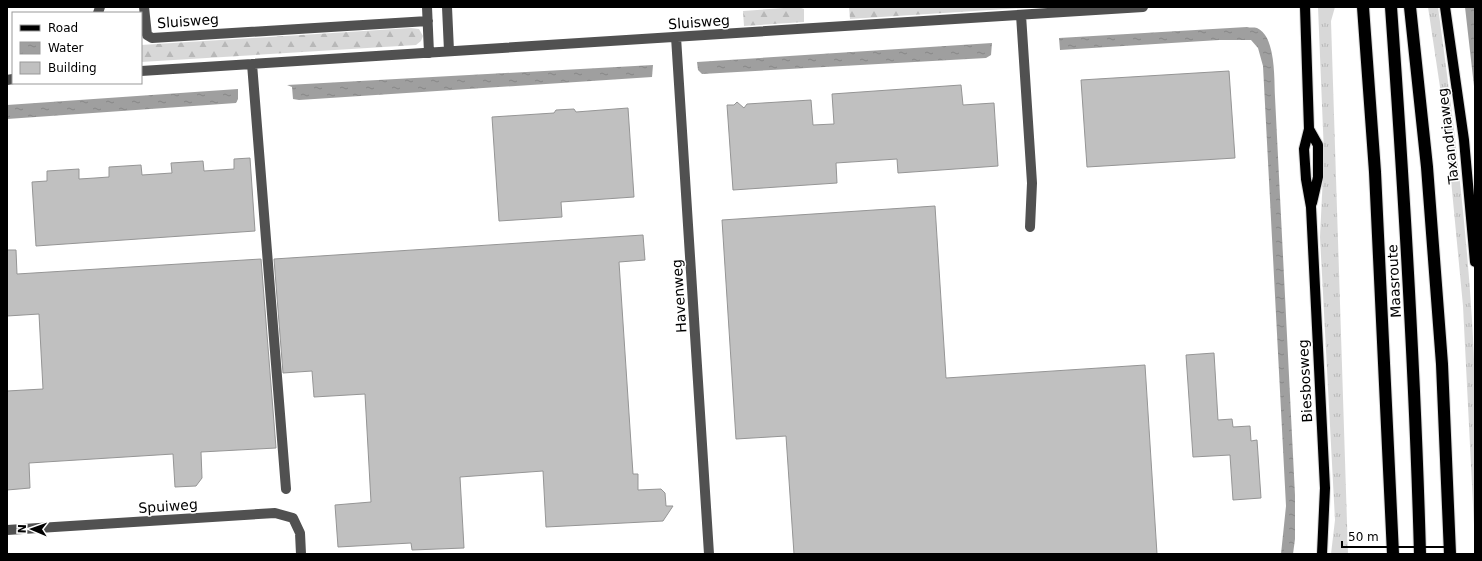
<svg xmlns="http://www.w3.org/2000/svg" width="1482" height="561" font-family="'DejaVu Sans',sans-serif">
	<defs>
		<pattern id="grass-tufts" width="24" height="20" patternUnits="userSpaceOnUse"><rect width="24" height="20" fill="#d8d8d8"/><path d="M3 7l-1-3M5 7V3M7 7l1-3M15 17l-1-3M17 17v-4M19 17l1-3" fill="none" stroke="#b8b8b8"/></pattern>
		<pattern id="forest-firs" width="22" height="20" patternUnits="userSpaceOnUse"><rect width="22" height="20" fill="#d8d8d8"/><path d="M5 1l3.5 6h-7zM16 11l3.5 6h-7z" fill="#b8b8b8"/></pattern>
		<pattern id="water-ripples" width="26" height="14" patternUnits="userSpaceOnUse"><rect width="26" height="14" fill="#9f9f9f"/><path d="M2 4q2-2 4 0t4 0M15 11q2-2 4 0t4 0" fill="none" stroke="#878787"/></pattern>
	</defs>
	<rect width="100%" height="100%" fill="#fff"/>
	<path fill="url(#grass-tufts)" d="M 1318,7 L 1335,7 L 1331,21 L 1348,554 L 1331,554 L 1335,520 L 1320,237 L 1324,154 Z
		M 1428,7 L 1438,7 C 1455,132 1471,258 1475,384 C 1477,438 1475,491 1475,545 L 1463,306 L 1446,127 Z"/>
	<path fill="url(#forest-firs)" d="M 798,7 L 804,9 L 804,22 L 744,26 L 743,11 Z
		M 849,7 L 1039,7 L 850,19 Z
		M 411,28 L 419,29 L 423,36 L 421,41 L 416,45 L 141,62 L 141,45 Z"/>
	<path fill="url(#water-ripples)" d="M 1465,7 L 1475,7 L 1475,95 Z
		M 1247,27 C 1250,28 1254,27 1257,28 C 1276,36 1274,79 1275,97 L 1295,495 L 1295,539 L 1293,554 L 1281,554 L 1286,506 L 1263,66 L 1258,48 L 1251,40 L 1219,40 L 1060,50 L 1059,38 Z
		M 992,43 L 991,55 L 986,58 L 702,74 L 698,70 L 697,62 Z
		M 653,65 L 652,77 L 299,100 L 293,99 L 292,87 L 287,85 Z
		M 238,89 L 238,99 L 236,103 L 7,119 L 7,105 Z"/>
	<path fill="#c0c0c0" stroke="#959595" d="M 1229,71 L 1235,158 L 1087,167 L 1081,80 Z
		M 961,85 L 963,105 L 994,103 L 998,166 L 898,173 L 897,159 L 836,163 L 837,183 L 733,190 L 727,105 L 734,105 L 737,102 L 744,108 L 747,104 L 811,100 L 813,125 L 834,124 L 832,94 Z
		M 628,108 L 634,197 L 561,202 L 562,217 L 499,221 L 492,117 L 554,113 L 556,110 L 574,109 L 576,112 Z
		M 250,158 L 255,231 L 36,246 L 32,182 L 47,181 L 47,171 L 79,169 L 79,179 L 95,178 L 109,177 L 109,167 L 141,165 L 142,175 L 172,173 L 171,163 L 203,161 L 204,171 L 234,169 L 234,159 Z
		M 935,206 L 946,378 L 1145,365 L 1157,554 L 794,554 L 786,436 L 736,439 L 722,220 Z
		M 643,235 L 645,260 L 619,262 L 633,474 L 638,474 L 638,490 L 661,489 L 665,493 L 666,506 L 673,506 L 663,521 L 546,527 L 543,471 L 460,477 L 464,548 L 412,550 L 411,543 L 338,547 L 335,505 L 371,502 L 365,394 L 314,397 L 312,371 L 283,373 L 274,259 Z
		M 7,250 L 16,250 L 17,274 L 261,259 L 276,448 L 201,452 L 202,478 L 196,486 L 175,487 L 173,454 L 29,463 L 30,488 L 7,490 L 7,391 L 43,389 L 39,314 L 7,316 Z
		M 1214,353 L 1218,420 L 1232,419 L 1233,427 L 1250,426 L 1251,441 L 1257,440 L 1261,498 L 1233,500 L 1230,455 L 1193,457 L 1186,355 Z"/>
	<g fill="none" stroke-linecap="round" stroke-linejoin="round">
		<g stroke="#dbdbdb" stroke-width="12">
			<path id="major" d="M 1305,7 L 1309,129 L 1304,149 L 1306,179 L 1311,207 L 1325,488 L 1322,554
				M 1445,7 L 1464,140 L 1475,262
				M 1309,129 L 1318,145 L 1318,177 L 1312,203"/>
		</g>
		<g stroke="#dbdbdb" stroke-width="14">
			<path id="highway" d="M 1363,7 L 1375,172 L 1393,554
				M 1391,7 C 1404,189 1415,371 1420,554
				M 1410,7 L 1427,167 L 1442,364 L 1450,554"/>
		</g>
		<path stroke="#515151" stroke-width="10" d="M 144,7 L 147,35 L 152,38 L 428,21
			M 427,7 L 429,53
			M 447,7 L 449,51
			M 98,13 L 100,7
			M 1021,15 L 1032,183 L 1030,227
			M 676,37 L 709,554
			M 252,64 L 286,489
			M 141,71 L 1143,7
			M 7,80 L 13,79
			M 7,530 L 275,513 L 293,518 L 300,533 L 301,554"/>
		<use href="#major" stroke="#000" stroke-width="10"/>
		<use href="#highway" stroke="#000" stroke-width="12"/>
	</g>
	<g text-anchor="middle" stroke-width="3" stroke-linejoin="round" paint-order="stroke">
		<g font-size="14" fill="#000" stroke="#fff">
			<text transform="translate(188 21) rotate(-4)" y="5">Sluisweg</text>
			<text transform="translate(699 22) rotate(-4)" y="5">Sluisweg</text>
			<text transform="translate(1448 136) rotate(-97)" y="5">Taxandriaweg</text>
			<text transform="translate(1394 281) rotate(-93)" y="5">Maasroute</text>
			<text transform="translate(679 296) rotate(-94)" y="5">Havenweg</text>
			<text transform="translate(1305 381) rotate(-93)" y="5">Biesbosweg</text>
			<text transform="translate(168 506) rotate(-4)" y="5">Spuiweg</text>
		</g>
	</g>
	<rect width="1482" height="561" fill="none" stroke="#000000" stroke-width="16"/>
	<rect x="12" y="12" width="130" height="72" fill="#ffffff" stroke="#999999"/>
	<rect x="20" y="25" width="20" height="6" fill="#000000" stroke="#999999"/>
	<text x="48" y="32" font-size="12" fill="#000000">Road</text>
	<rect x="20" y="42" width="20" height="12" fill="url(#water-ripples)" stroke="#999999"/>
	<text x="48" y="52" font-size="12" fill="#000000">Water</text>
	<rect x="20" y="62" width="20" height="12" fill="#c0c0c0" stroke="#999999"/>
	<text x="48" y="72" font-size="12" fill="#000000">Building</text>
	<g transform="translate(32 529) rotate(272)" stroke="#ffffff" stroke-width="3" paint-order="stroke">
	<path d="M0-3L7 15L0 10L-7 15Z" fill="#000000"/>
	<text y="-6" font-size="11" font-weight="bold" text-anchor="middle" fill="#000000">N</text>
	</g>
	<path d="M1342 541v6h104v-6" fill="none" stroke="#000000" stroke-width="2"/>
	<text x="1348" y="541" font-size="12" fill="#000000" stroke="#ffffff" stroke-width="3" paint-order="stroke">50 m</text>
</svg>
